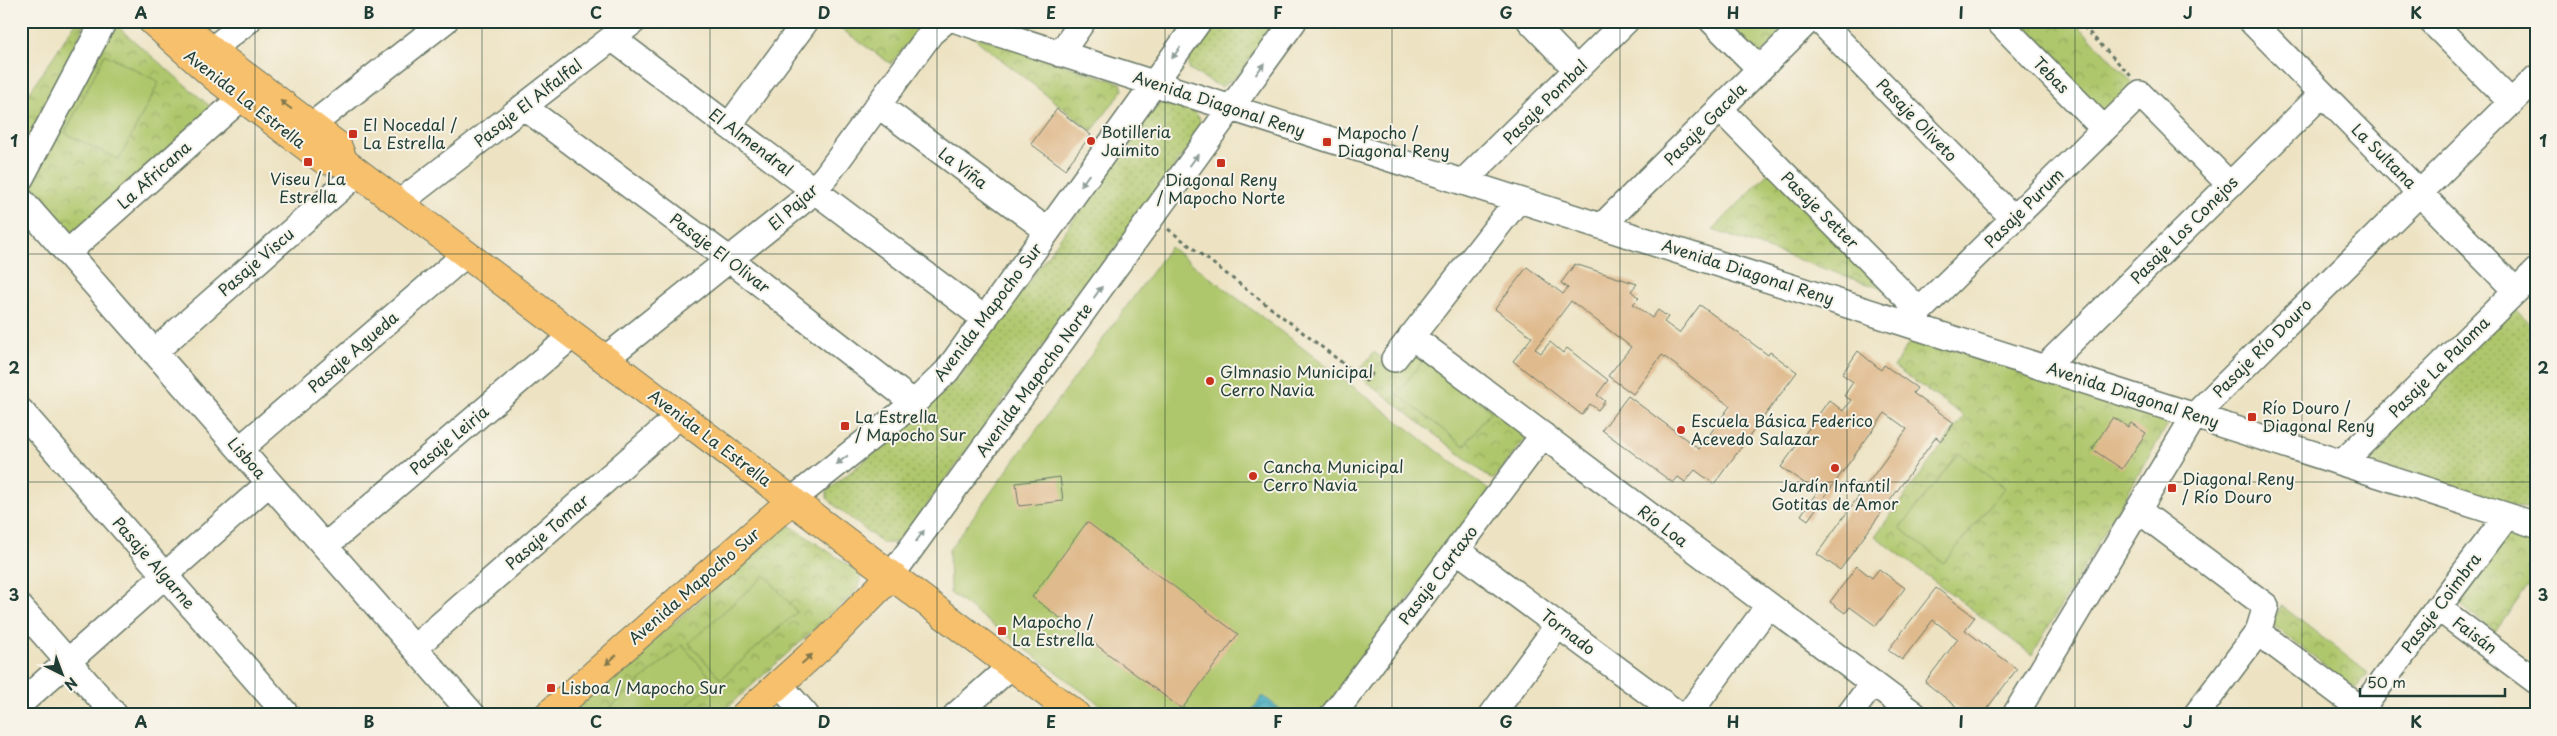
<svg xmlns="http://www.w3.org/2000/svg" width="2557" height="736" font-family="'Playpen Sans',sans-serif">
	<defs>
		<pattern id="grass-dots" width="8" height="8" patternUnits="userSpaceOnUse" patternTransform="scale(1.25)"><rect width="8" height="8" fill="#afc76c"/><path d="M2 2h.1M6 6h.1" fill="none" stroke="#8ea35a" stroke-width="1.8" stroke-linecap="round"/></pattern>
		<pattern id="park-crowns" width="20" height="18" patternUnits="userSpaceOnUse" patternTransform="scale(1.25)"><rect width="20" height="18" fill="#afc76c"/><path d="M2 6a3 3 0 1 1 6 0M12 15a3 3 0 1 1 6 0" fill="none" stroke="#8ea35a"/></pattern>
		<pattern id="water-waves" width="16" height="10" patternUnits="userSpaceOnUse" patternTransform="scale(1.25)"><rect width="16" height="10" fill="#3eaabe"/><path d="M0 5q4-4 8 0t8 0" fill="none" stroke="#338c9b"/></pattern>
	</defs>
	<rect width="100%" height="100%" fill="#f7f3e8"/>
	<filter id="ink" filterUnits="userSpaceOnUse"><feTurbulence type="fractalNoise" baseFrequency=".02" numOctaves="2"/><feDisplacementMap in="SourceGraphic" scale="10" xChannelSelector="R" yChannelSelector="G"/><feConvolveMatrix kernelMatrix="1 2 1 2 8 2 1 2 1" color-interpolation-filters="sRGB"/></filter>
	<filter id="wash" filterUnits="userSpaceOnUse"><feTurbulence type="fractalNoise" baseFrequency=".0096" numOctaves="4" result="noise"/><feDisplacementMap in="SourceGraphic" scale="20" xChannelSelector="R" yChannelSelector="G"/><feGaussianBlur stdDeviation="1.12" result="paint"/><feColorMatrix in="noise" values="0 0 0 0 0 0 0 0 0 0 0 0 0 0 0 0 0 1.4 0 .05"/><feComposite in="paint" operator="in"/></filter>
	<g filter="url(#wash)">
		<rect width="100%" height="100%" fill="#ede3c3"/>
		<path fill="url(#grass-dots)" stroke="#678250" d="M 1214,21 L 1277,21 L 1237,76 L 1221,87 L 1189,70 L 1188,57 Z
			M 1171,100 C 1187,107 1202,110 1201,130 L 902,539 L 893,543 L 882,543 L 834,505 L 827,498 L 827,491 C 875,451 925,416 966,369 L 1153,109 L 1160,103 Z
			M 2513,306 L 2536,330 L 2536,512 L 2373,464 L 2365,458 L 2364,452 Z"/>
		<path fill="url(#park-crowns)" stroke="#678250" d="M 77,21 L 86,21 L 21,162 L 21,105 Z
			M 111,21 L 212,108 L 69,238 L 26,193 Z
			M 761,21 L 793,21 L 782,36 Z
			M 830,21 L 904,21 L 920,27 L 891,64 Z
			M 1720,21 L 1795,21 L 1756,59 Z
			M 2008,21 L 2074,21 L 2135,85 L 2104,117 Z
			M 969,34 L 1121,83 L 1123,90 L 1092,131 Z
			M 1772,169 L 1894,293 L 1713,230 Z
			M 1913,336 L 2171,419 L 2032,655 L 1875,536 L 1964,416 L 1894,367 Z
			M 1419,347 L 1530,433 L 1493,480 L 1357,374 L 1374,352 L 1400,371 Z
			M 789,525 L 862,574 L 857,591 L 719,715 L 565,715 Z
			M 2509,531 L 2536,540 L 2536,575 L 2495,632 L 2456,601 Z
			M 2282,606 L 2368,673 L 2355,689 L 2269,622 Z"/>
		<path fill="#afc76c" stroke="#678250" d="M 105,54 L 159,82 L 119,160 L 65,133 Z
			M 1170,247 L 1490,491 L 1321,715 L 1114,715 L 950,593 L 949,550 Z
			M 1424,359 L 1491,411 L 1464,446 L 1397,394 Z
			M 1959,453 L 2004,488 L 1944,563 L 1900,528 Z
			M 765,575 L 797,612 L 721,679 L 689,643 Z
			M 682,645 L 714,681 L 676,715 L 608,715 L 605,712 Z"/>
		<path fill="url(#water-waves)" stroke="#2e7479" d="M 1263,696 L 1288,715 L 1248,715 Z"/>
		<g id="blocks">
			<path fill="#dfba8d" d="M 1057,109 L 1091,135 L 1065,169 L 1031,144 Z
				M 1575,264 L 1637,284 L 1631,291 L 1639,298 L 1633,304 L 1652,318 L 1658,310 L 1668,317 L 1664,322 L 1679,333 L 1700,305 L 1768,355 L 1770,352 L 1797,372 L 1714,484 L 1695,470 L 1685,482 L 1678,477 L 1673,483 L 1602,430 L 1628,396 L 1699,449 L 1730,406 L 1662,355 L 1633,394 L 1608,376 L 1631,347 L 1571,301 L 1535,349 L 1541,353 L 1550,342 L 1563,353 L 1567,348 L 1608,380 L 1597,395 L 1605,401 L 1598,410 L 1590,404 L 1582,415 L 1513,361 L 1532,337 L 1495,309 L 1527,267 L 1563,294 L 1568,288 L 1561,283 Z
				M 1858,351 L 1881,370 L 1884,365 L 1917,388 L 1913,393 L 1954,423 L 1941,441 L 1936,437 L 1840,570 L 1817,554 L 1907,429 L 1885,413 L 1808,520 L 1801,515 L 1817,492 L 1781,467 L 1829,400 L 1843,411 L 1851,400 L 1844,396 L 1853,382 L 1842,374 Z
				M 2113,417 L 2128,427 L 2131,423 L 2146,433 L 2122,469 L 2092,449 Z
				M 1060,477 L 1063,501 L 1019,506 L 1016,483 Z
				M 1087,522 L 1238,634 L 1182,709 L 1032,597 Z
				M 1857,566 L 1872,578 L 1879,569 L 1905,588 L 1876,626 L 1850,607 L 1845,613 L 1830,602 Z
				M 1936,588 L 1975,617 L 1965,630 L 2017,669 L 1982,715 L 1967,715 L 1925,682 L 1958,639 L 1933,620 L 1902,660 L 1888,650 Z"/>
		</g>
	</g>
	<g filter="url(#ink)">
		<use href="#blocks" fill-opacity="0" stroke="#677766" stroke-width="1"/>
		<g fill="none" stroke-linecap="round" stroke-linejoin="round">
			<g stroke="#677766" stroke-width="28">
				<path id="minor" d="M 959,21 L 2536,525
					M 1530,21 L 1577,70
					M 1712,21 L 1760,69
					M 1820,21 L 2014,219
					M 1998,21 L 2104,129
					M 2251,21 L 2516,291
					M 2431,21 L 2511,102
					M 612,38 L 985,319
					M 211,50 L 248,21
					M 1060,54 L 1083,21
					M 878,105 L 1048,231
					M 524,107 L 730,260 L 914,403
					M 1720,109 L 1920,311
					M 312,125 L 445,21
					M 729,126 L 806,21
					M 21,178 L 104,21
					M 1463,182 L 1626,21
					M 21,200 L 473,715
					M 399,203 L 634,21
					M 1602,226 L 1808,21
					M 67,253 L 241,98
					M 1907,323 L 2140,94 L 2230,185
					M 1411,336 L 1915,715
					M 154,352 L 358,173
					M 605,359 L 805,199 L 826,176 L 931,33 L 945,21
					M 1394,359 L 1518,200
					M 2045,367 L 2322,94
					M 21,411 L 287,715
					M 240,449 L 466,254
					M 2343,462 L 2536,271
					M 792,500 L 914,403 L 947,371 L 1199,21
					M 2138,510 L 2266,606 L 2258,632 L 2196,715
					M 325,546 L 573,335
					M 1457,550 L 1679,715
					M 891,576 L 1294,21
					M 21,608 L 115,715
					M 2438,608 L 2536,681
					M 2258,632 L 2369,715
					M 414,648 L 680,415
					M 779,684 L 806,715
					M 21,703 L 269,483
					M 956,715 L 1011,666
					M 1333,715 L 1543,435
					M 1492,715 L 1558,625
					M 1688,715 L 1769,605
					M 1849,715 L 1873,683
					M 2015,715 L 2195,415 L 2536,78
					M 2357,715 L 2507,516"/>
			</g>
			<g stroke="#677766" stroke-width="30">
				<path id="major" d="M 152,21 L 215,77 L 324,160 L 344,162
					M 177,21 L 211,50 L 337,145 L 344,162 L 1076,715
					M 548,715 L 792,500
					M 745,715 L 828,640 L 891,576"/>
			</g>
			<path stroke="#677766" stroke-width="3" stroke-dasharray="4 4" stroke-linecap="butt" d="M 2078,21 L 2131,76
				M 1168,229 L 1366,381 L 1375,370"/>
			<use href="#minor" stroke="#fff" stroke-width="25"/>
			<use href="#major" stroke="#f7c06c" stroke-width="28"/>
		</g>
		<defs><path id="oneway-solid" d="M-6-.8H1V-3.2L6.5 0L1 3.2V.8H-6Z" transform="scale(1.25)"/></defs>
		<g fill="#8f9e9a">
			<use href="#oneway-solid" transform="translate(1176 53) rotate(126)"/>
			<use href="#oneway-solid" transform="translate(1260 69) rotate(-54)"/>
			<use href="#oneway-solid" transform="translate(1194 160) rotate(-54)"/>
			<use href="#oneway-solid" transform="translate(1085 180) rotate(126)"/>
			<use href="#oneway-solid" transform="translate(1098 292) rotate(-54)"/>
			<use href="#oneway-solid" transform="translate(842 460) rotate(142)"/>
			<use href="#oneway-solid" transform="translate(920 536) rotate(-54)"/>
		</g>
		<g fill="#80784d">
			<use href="#oneway-solid" transform="translate(286 105) rotate(-143)"/>
			<use href="#oneway-solid" transform="translate(807 659) rotate(-42)"/>
			<use href="#oneway-solid" transform="translate(611 660) rotate(139)"/>
		</g>
	</g>
	<path fill="none" stroke="#1f3d34" stroke-width="1" stroke-opacity="0.55" d="M 255,21 L 255,715M 482,21 L 482,715M 710,21 L 710,715M 937,21 L 937,715M 1165,21 L 1165,715M 1392,21 L 1392,715M 1620,21 L 1620,715M 1847,21 L 1847,715M 2075,21 L 2075,715M 2302,21 L 2302,715M 21,254 L 2536,254M 21,482 L 2536,482"/>
	<g fill="#c8321e" stroke="#f7f3e8" stroke-width="2">
		<rect x="348" y="129" width="10" height="10" rx="2.5"/>
		<circle cx="1091" cy="141" r="5"/>
		<rect x="1322" y="137" width="10" height="10" rx="2.5"/>
		<rect x="303" y="157" width="10" height="10" rx="2.5"/>
		<rect x="1216" y="158" width="10" height="10" rx="2.5"/>
		<circle cx="1210" cy="381" r="5"/>
		<rect x="2247" y="412" width="10" height="10" rx="2.5"/>
		<rect x="840" y="421" width="10" height="10" rx="2.5"/>
		<circle cx="1681" cy="430" r="5"/>
		<circle cx="1835" cy="468" r="5"/>
		<circle cx="1253" cy="476" r="5"/>
		<rect x="2167" y="483" width="10" height="10" rx="2.5"/>
		<rect x="997" y="626" width="10" height="10" rx="2.5"/>
		<rect x="546" y="683" width="10" height="10" rx="2.5"/>
	</g>
	<g text-anchor="middle" stroke-width="4" stroke-linejoin="round" paint-order="stroke">
		<g font-size="16" fill="#1f3d34" stroke="#f7f3e8">
			<text transform="translate(2051 75) rotate(45)" y="6">Tebas</text>
			<text transform="translate(245 99) rotate(38)" y="6">Avenida La Estrella</text>
			<text transform="translate(1545 102) rotate(-45)" y="6">Pasaje Pombal</text>
			<text transform="translate(528 103) rotate(-38)" y="6">Pasaje El Alfalfal</text>
			<text transform="translate(1219 104) rotate(18)" y="6">Avenida Diagonal Reny</text>
			<text transform="translate(1917 120) rotate(46)" y="6">Pasaje Oliveto</text>
			<text transform="translate(1705 124) rotate(-45)" y="6">Pasaje Gacela</text>
			<text transform="translate(751 142) rotate(37)" y="6">El Almendral</text>
			<text transform="translate(2384 156) rotate(45)" y="6">La Sultana</text>
			<text transform="translate(963 168) rotate(37)" y="6">La Viña</text>
			<text transform="translate(154 175) rotate(-42)" y="6">La Africana</text>
			<text transform="translate(793 207) rotate(-42)" y="6">El Pajar</text>
			<text transform="translate(2024 208) rotate(-45)" y="6">Pasaje Purum</text>
			<text transform="translate(1820 210) rotate(45)" y="6">Pasaje Setter</text>
			<text transform="translate(2184 230) rotate(-45)" y="6">Pasaje Los Conejos</text>
			<text transform="translate(720 253) rotate(37)" y="6">Pasaje El Olivar</text>
			<text transform="translate(256 262) rotate(-41)" y="6">Pasaje Viscu</text>
			<text transform="translate(1748 272) rotate(18)" y="6">Avenida Diagonal Reny</text>
			<text transform="translate(988 312) rotate(-53)" y="6">Avenida Mapocho Sur</text>
			<text transform="translate(2262 348) rotate(-45)" y="6">Pasaje Río Douro</text>
			<text transform="translate(353 352) rotate(-41)" y="6">Pasaje Agueda</text>
			<text transform="translate(2439 367) rotate(-45)" y="6">Pasaje La Paloma</text>
			<text transform="translate(1034 380) rotate(-54)" y="6">Avenida Mapocho Norte</text>
			<text transform="translate(2133 395) rotate(18)" y="6">Avenida Diagonal Reny</text>
			<text transform="translate(710 438) rotate(37)" y="6">Avenida La Estrella</text>
			<text transform="translate(449 440) rotate(-40)" y="6">Pasaje Leiria</text>
			<text transform="translate(247 458) rotate(49)" y="6">Lisboa</text>
			<text transform="translate(1663 526) rotate(37)" y="6">Río Loa</text>
			<text transform="translate(547 532) rotate(-41)" y="6">Pasaje Tomar</text>
			<text transform="translate(154 563) rotate(49)" y="6">Pasaje Algarne</text>
			<text transform="translate(1438 575) rotate(-53)" y="6">Pasaje Cartaxo</text>
			<text transform="translate(694 586) rotate(-41)" y="6">Avenida Mapocho Sur</text>
			<text transform="translate(2441 603) rotate(-53)" y="6">Pasaje Coimbra</text>
			<text transform="translate(1568 632) rotate(37)" y="6">Tornado</text>
			<text transform="translate(2475 635) rotate(37)" y="6">Faisán</text>
		</g>
		<g font-size="16" fill="#1f3d34" stroke="#f7f3e8" text-anchor="start">
			<text x="363" y="131">El Nocedal /<tspan x="363" dy="18">La Estrella</tspan></text>
			<text x="1101" y="138">Botilleria<tspan x="1101" dy="18">Jaimito</tspan></text>
			<text x="1337" y="139">Mapocho /<tspan x="1337" dy="18">Diagonal Reny</tspan></text>
			<text x="308" y="185" text-anchor="middle">Viseu / La<tspan x="308" dy="18">Estrella</tspan></text>
			<text x="1221" y="186" text-anchor="middle">Diagonal Reny<tspan x="1221" dy="18">/ Mapocho Norte</tspan></text>
			<text x="1220" y="378">GImnasio Municipal<tspan x="1220" dy="18">Cerro Navia</tspan></text>
			<text x="2262" y="414">Río Douro /<tspan x="2262" dy="18">Diagonal Reny</tspan></text>
			<text x="855" y="423">La Estrella<tspan x="855" dy="18">/ Mapocho Sur</tspan></text>
			<text x="1691" y="427">Escuela Básica Federico<tspan x="1691" dy="18">Acevedo Salazar</tspan></text>
			<text x="1263" y="473">Cancha Municipal<tspan x="1263" dy="18">Cerro Navia</tspan></text>
			<text x="2182" y="485">Diagonal Reny<tspan x="2182" dy="18">/ Río Douro</tspan></text>
			<text x="1835" y="492" text-anchor="middle">Jardín Infantil<tspan x="1835" dy="18">Gotitas de Amor</tspan></text>
			<text x="1012" y="628">Mapocho /<tspan x="1012" dy="18">La Estrella</tspan></text>
			<text x="561" y="694">Lisboa / Mapocho Sur</text>
		</g>
	</g>
	<rect width="2557" height="736" fill="none" stroke="#f7f3e8" stroke-width="55"/>
	<g transform="translate(62 674) rotate(138)" stroke="#f7f3e8" stroke-width="4" paint-order="stroke">
	<path d="M0-4L9 19L0 12L-9 19Z" fill="#1f3d34"/>
	<text y="-8" font-size="14" font-weight="bold" text-anchor="middle" fill="#1f3d34">N</text>
	</g>
	<path d="M2360 688v8h145v-8" fill="none" stroke="#1f3d34" stroke-width="2.5"/>
	<text x="2367" y="688" font-size="15" fill="#1f3d34" stroke="#f7f3e8" stroke-width="4" paint-order="stroke">50 m</text>
	<rect x="28" y="28" width="2502" height="680" fill="none" stroke="#1f3d34" stroke-width="2"/>
	<g font-size="16" text-anchor="middle" font-weight="bold" fill="#1f3d34">
		<text x="141" y="19">A</text>
		<text x="369" y="19">B</text>
		<text x="596" y="19">C</text>
		<text x="824" y="19">D</text>
		<text x="1051" y="19">E</text>
		<text x="1278" y="19">F</text>
		<text x="1506" y="19">G</text>
		<text x="1733" y="19">H</text>
		<text x="1961" y="19">I</text>
		<text x="2188" y="19">J</text>
		<text x="2416" y="19">K</text>
		<text x="14" y="147">1</text>
		<text x="2543" y="147">1</text>
		<text x="14" y="374">2</text>
		<text x="2543" y="374">2</text>
		<text x="14" y="601">3</text>
		<text x="2543" y="601">3</text>
		<text x="141" y="728">A</text>
		<text x="369" y="728">B</text>
		<text x="596" y="728">C</text>
		<text x="824" y="728">D</text>
		<text x="1051" y="728">E</text>
		<text x="1278" y="728">F</text>
		<text x="1506" y="728">G</text>
		<text x="1733" y="728">H</text>
		<text x="1961" y="728">I</text>
		<text x="2188" y="728">J</text>
		<text x="2416" y="728">K</text>
	</g>
</svg>
